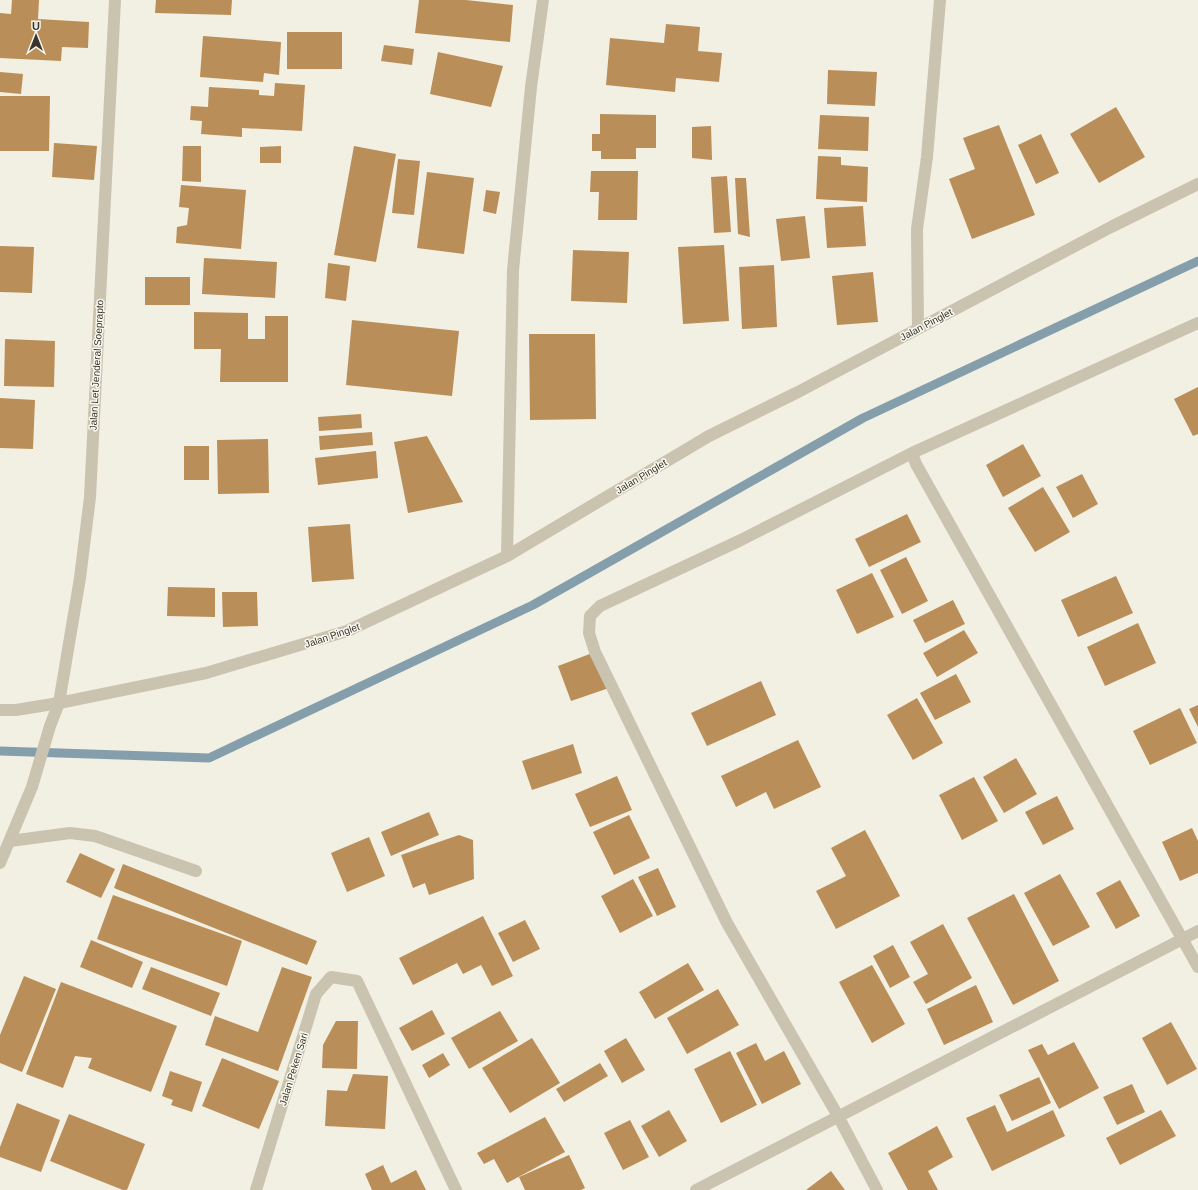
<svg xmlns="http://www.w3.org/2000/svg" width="1198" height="1190" font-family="Arial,sans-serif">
	<rect width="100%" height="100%" fill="#f2efe3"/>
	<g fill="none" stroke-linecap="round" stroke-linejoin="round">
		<path stroke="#849eac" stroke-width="9" d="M 0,751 L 209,758 L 533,605 L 863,418 L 1198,261"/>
	</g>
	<path fill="#ba8e58" d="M 12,0 L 39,0 L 38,19 L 89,22 L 88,48 L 62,47 L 61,61 L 0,58 L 0,13 L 11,14 Z
		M 156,0 L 232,0 L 231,15 L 155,13 Z
		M 419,0 L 466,0 L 513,5 L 510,42 L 415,33 Z
		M 666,24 L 700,27 L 698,51 L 722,53 L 719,82 L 676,78 L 675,92 L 606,85 L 610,38 L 664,43 Z
		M 287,32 L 342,32 L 342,69 L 287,69 Z
		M 203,36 L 281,42 L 279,75 L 264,73 L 263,82 L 200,77 Z
		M 384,45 L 414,49 L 412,65 L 381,61 Z
		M 438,52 L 503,66 L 491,107 L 430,94 Z
		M 828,70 L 877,72 L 875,106 L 827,104 Z
		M 0,72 L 23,74 L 21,94 L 0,92 Z
		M 275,83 L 305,85 L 302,131 L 242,128 L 242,137 L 201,134 L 202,121 L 190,120 L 191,106 L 208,107 L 209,87 L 259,90 L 259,95 L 274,96 Z
		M 0,96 L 50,96 L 49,151 L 0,151 Z
		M 1116,107 L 1145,157 L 1099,183 L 1070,134 Z
		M 600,114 L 656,115 L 656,148 L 636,148 L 636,159 L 601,159 L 601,151 L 592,151 L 592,134 L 600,134 Z
		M 820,115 L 869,117 L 868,151 L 818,149 Z
		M 999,125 L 1035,215 L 972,239 L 949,179 L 975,169 L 963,138 Z
		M 711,126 L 712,160 L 692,158 L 692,127 Z
		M 1041,134 L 1059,173 L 1036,184 L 1018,145 Z
		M 54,143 L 97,146 L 94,180 L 52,177 Z
		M 183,146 L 201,146 L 201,182 L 182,181 Z
		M 281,146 L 281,163 L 260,163 L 260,147 Z
		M 354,146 L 396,154 L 376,262 L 334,255 Z
		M 818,156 L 841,157 L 841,165 L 868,167 L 867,202 L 816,199 Z
		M 398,159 L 420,161 L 414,215 L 392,213 Z
		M 591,171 L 638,171 L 637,220 L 598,220 L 599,192 L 590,192 Z
		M 427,172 L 474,178 L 464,254 L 417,248 Z
		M 727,176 L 731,232 L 714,233 L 711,177 Z
		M 735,178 L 746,178 L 750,237 L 738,234 Z
		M 181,185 L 246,190 L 241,249 L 176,243 L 177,227 L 187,225 L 189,208 L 179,207 Z
		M 486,190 L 500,192 L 496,214 L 483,211 Z
		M 863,206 L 866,246 L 827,248 L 824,208 Z
		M 805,216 L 810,258 L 781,261 L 776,219 Z
		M 724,245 L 729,321 L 683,324 L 678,247 Z
		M 0,246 L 34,247 L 32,293 L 0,292 Z
		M 573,250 L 629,252 L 627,303 L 571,301 Z
		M 204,258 L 277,262 L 275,298 L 202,294 Z
		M 328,263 L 350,266 L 346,301 L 325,298 Z
		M 774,265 L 777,327 L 742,329 L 739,267 Z
		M 873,272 L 878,322 L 837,325 L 832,276 Z
		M 145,277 L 190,277 L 190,305 L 145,305 Z
		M 194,312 L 248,313 L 248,339 L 265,339 L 265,316 L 288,316 L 288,382 L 220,382 L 221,349 L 194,349 Z
		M 352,320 L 459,331 L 452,396 L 346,385 Z
		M 529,334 L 595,334 L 596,419 L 530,420 Z
		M 5,339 L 55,341 L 54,387 L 4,386 Z
		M 1198,387 L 1198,434 L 1193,436 L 1174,399 Z
		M 0,398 L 35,400 L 33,449 L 0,448 Z
		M 361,414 L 362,428 L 319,431 L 318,417 Z
		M 372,432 L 373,445 L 320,450 L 319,436 Z
		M 427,436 L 463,502 L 408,513 L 394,442 Z
		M 268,439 L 269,493 L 218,494 L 217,440 Z
		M 1023,444 L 1041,476 L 1003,497 L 986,465 Z
		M 184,446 L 209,446 L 209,480 L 184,480 Z
		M 376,451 L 378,478 L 318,485 L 315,458 Z
		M 1082,474 L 1098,504 L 1073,518 L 1056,487 Z
		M 1043,487 L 1070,532 L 1035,552 L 1008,508 Z
		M 907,514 L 921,542 L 869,567 L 855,539 Z
		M 350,524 L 354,579 L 312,582 L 308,527 Z
		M 906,557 L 928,601 L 902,614 L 880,570 Z
		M 872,573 L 894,617 L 857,634 L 836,590 Z
		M 1116,576 L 1133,613 L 1078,637 L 1061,600 Z
		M 168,587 L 215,588 L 215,617 L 167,616 Z
		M 222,592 L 257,592 L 258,626 L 223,627 Z
		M 953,600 L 965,624 L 925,643 L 913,620 Z
		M 1138,623 L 1156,663 L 1105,686 L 1087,647 Z
		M 964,630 L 978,653 L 937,677 L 923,653 Z
		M 595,652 L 609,688 L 571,701 L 558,666 Z
		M 956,674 L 971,702 L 935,720 L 920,693 Z
		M 761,681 L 776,715 L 707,746 L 691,713 Z
		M 917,698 L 943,743 L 913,760 L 887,715 Z
		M 1198,705 L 1198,727 L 1189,709 Z
		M 1180,708 L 1197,743 L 1150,765 L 1133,731 Z
		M 798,740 L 821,787 L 774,809 L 766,792 L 736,807 L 721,776 Z
		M 573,744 L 582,773 L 532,790 L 522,761 Z
		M 1016,758 L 1037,794 L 1004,813 L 983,777 Z
		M 617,776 L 632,810 L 590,827 L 575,794 Z
		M 974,777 L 998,821 L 962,840 L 939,795 Z
		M 1057,796 L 1074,829 L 1043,845 L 1025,812 Z
		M 429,812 L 439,835 L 391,856 L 381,832 Z
		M 629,815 L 650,858 L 614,875 L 593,832 Z
		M 1192,828 L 1198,841 L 1198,873 L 1180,881 L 1162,842 Z
		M 865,830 L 900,896 L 836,929 L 816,891 L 846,876 L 831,848 Z
		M 459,835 L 473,840 L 474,879 L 429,895 L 425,883 L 413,888 L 401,855 Z
		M 369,837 L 385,876 L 347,892 L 331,853 Z
		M 80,853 L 115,869 L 101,898 L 66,882 Z
		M 123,864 L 317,941 L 307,965 L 114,888 Z
		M 658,868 L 676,907 L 657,916 L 638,877 Z
		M 1060,874 L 1090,927 L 1053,946 L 1024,893 Z
		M 633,879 L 653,916 L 620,933 L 601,896 Z
		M 1120,880 L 1140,916 L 1116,929 L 1096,893 Z
		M 1014,894 L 1059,981 L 1013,1005 L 967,918 Z
		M 113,895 L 242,941 L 227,986 L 97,939 Z
		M 483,916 L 513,976 L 492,986 L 481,965 L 463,974 L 457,963 L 413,985 L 399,958 Z
		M 525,920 L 540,949 L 513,962 L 498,933 Z
		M 943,924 L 972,978 L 926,1004 L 913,982 L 928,974 L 910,942 Z
		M 91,940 L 143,962 L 132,988 L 80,967 Z
		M 893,945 L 910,977 L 890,988 L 873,956 Z
		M 688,963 L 704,990 L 655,1019 L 639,992 Z
		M 872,965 L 905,1024 L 872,1043 L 839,982 Z
		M 151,967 L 220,993 L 211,1016 L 142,989 Z
		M 282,967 L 312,977 L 278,1071 L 205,1045 L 215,1016 L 258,1032 Z
		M 24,976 L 56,989 L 22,1072 L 0,1063 L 0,1035 Z
		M 61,982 L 177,1026 L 151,1092 L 88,1068 L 92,1058 L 75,1056 L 63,1088 L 26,1074 Z
		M 976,985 L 993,1022 L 944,1045 L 927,1009 Z
		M 718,989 L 739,1025 L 687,1054 L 667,1018 Z
		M 432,1010 L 445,1034 L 412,1051 L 399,1028 Z
		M 500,1011 L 518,1041 L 469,1069 L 451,1038 Z
		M 336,1021 L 358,1021 L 357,1069 L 322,1068 L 323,1045 Z
		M 1171,1022 L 1197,1069 L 1167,1085 L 1142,1038 Z
		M 532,1038 L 560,1083 L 510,1113 L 482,1068 Z
		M 626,1038 L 645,1070 L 622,1083 L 604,1051 Z
		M 1074,1042 L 1099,1088 L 1059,1109 L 1028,1050 L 1042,1044 L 1048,1055 Z
		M 756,1043 L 765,1061 L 784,1051 L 801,1084 L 762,1104 L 736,1053 Z
		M 730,1051 L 757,1105 L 721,1123 L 694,1069 Z
		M 443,1053 L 450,1065 L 429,1078 L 422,1065 Z
		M 222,1058 L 279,1081 L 259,1129 L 202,1106 Z
		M 600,1063 L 608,1076 L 564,1102 L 556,1089 Z
		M 170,1071 L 202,1082 L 192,1112 L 171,1105 L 173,1100 L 162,1096 Z
		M 353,1074 L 388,1076 L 385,1129 L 325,1126 L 327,1090 L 347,1091 Z
		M 1039,1077 L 1051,1103 L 1012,1121 L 999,1095 Z
		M 1132,1084 L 1145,1112 L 1117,1125 L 1103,1097 Z
		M 17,1103 L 60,1120 L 41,1172 L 0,1157 L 0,1147 Z
		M 995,1105 L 1007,1132 L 1053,1110 L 1065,1136 L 992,1171 L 966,1118 Z
		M 669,1110 L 687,1141 L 659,1157 L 641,1126 Z
		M 1161,1110 L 1176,1136 L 1120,1165 L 1106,1138 Z
		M 69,1114 L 145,1144 L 127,1190 L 123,1190 L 50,1161 Z
		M 545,1117 L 565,1152 L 507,1183 L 494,1159 L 484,1164 L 477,1153 Z
		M 630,1120 L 649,1157 L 623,1170 L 604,1133 Z
		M 937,1126 L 953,1157 L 928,1171 L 938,1190 L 908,1190 L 888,1153 Z
		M 569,1155 L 585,1188 L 581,1190 L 525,1190 L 519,1177 Z
		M 383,1165 L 391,1183 L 416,1170 L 426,1190 L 372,1190 L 365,1174 Z
		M 831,1171 L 845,1190 L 806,1190 Z"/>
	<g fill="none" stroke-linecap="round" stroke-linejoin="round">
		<path stroke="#c9c3af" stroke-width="12" d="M 918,328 L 917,229 L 927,157 L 940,0
			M 912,453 L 916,464 L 1198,967
			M 507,556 L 513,270 L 531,87 L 543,0
			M 0,710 L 16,710 L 59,703 L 206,673 L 347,631 L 507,556 L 709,436 L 798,392 L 1111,227 L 1198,184
			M 10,841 L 70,833 L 95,836 L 196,871
			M 0,863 L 32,787 L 50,726 L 59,703 L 80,578 L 90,497 L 115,0
			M 256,1190 L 316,994 L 331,977 L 357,981 L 456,1190
			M 696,1190 L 1198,931
			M 877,1190 L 838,1116 L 727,923 L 595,652 L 589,633 L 590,616 L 600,606 L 741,540 L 912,453 L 1198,323"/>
	</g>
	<g text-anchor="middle" stroke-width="3" stroke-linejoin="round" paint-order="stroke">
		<g font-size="10" fill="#39342c" stroke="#f9f8ef">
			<text transform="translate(926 324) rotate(-28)" y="4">Jalan Pinglet</text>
			<text transform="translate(96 365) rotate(-87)" y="4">Jalan Let Jenderal Soeprapto</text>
			<text transform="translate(641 476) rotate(-31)" y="4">Jalan Pinglet</text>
			<text transform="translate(332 635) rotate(-19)" y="4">Jalan Pinglet</text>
			<text transform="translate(293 1069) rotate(-73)" y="4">Jalan Peken Sari</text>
		</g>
	</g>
	<g transform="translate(36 36)" stroke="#f9f8ef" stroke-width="3" paint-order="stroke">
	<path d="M0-3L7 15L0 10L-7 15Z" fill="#39342c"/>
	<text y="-6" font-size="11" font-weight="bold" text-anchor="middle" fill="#39342c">U</text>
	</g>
</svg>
